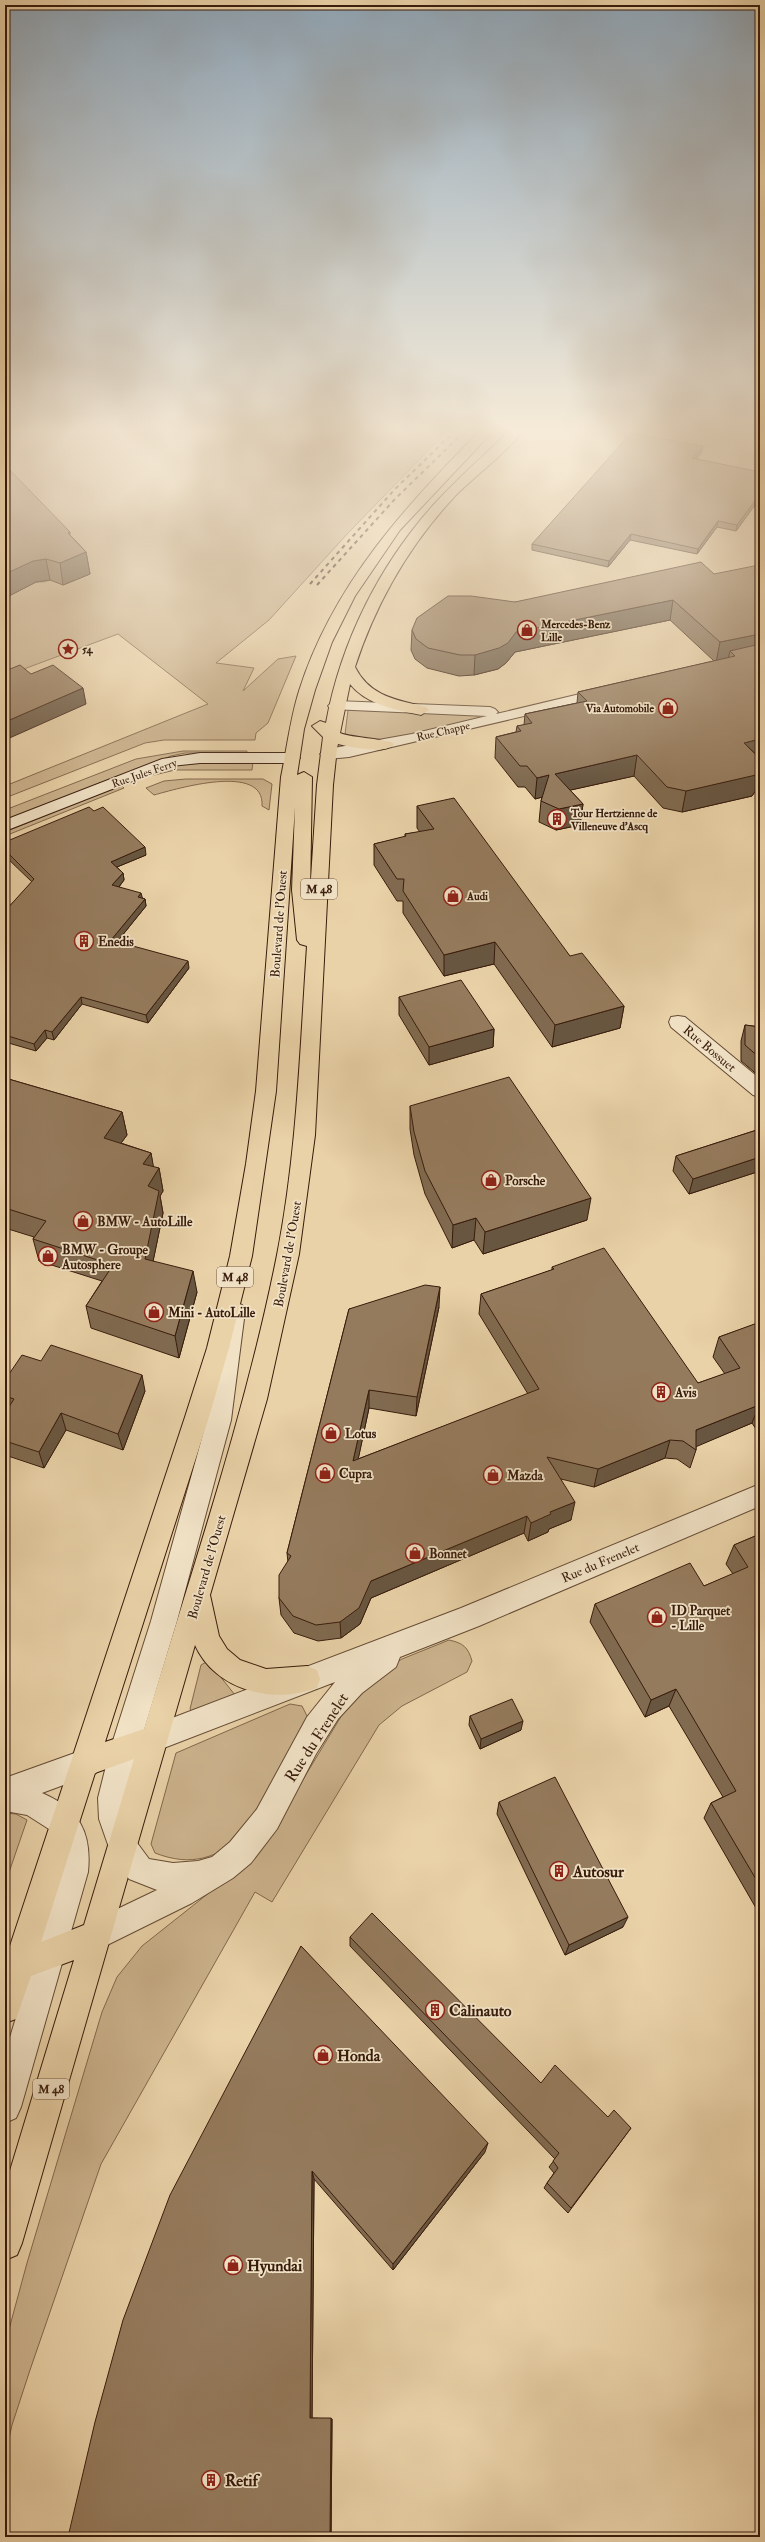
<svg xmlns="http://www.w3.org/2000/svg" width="765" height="2542" font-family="'IM FELL Double Pica',serif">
	<rect width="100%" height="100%" fill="#ead2a8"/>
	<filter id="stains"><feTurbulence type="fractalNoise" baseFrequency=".005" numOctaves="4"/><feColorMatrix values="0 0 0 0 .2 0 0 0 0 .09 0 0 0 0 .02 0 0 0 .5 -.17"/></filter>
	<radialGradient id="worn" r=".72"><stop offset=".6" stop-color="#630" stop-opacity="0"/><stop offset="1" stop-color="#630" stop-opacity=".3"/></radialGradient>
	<path fill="#ccb38d" stroke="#82684c" d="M 5,427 L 451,427 L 349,532 L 269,620 L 216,663 L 254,668 L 243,691 L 278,659 L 296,656 L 268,723 L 256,733 L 255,740 L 164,740 L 145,743 L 5,798 L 5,786 L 208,704 L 118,634 L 5,676 L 5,598 L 36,582 L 44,582 L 53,579 L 63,585 L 89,573 L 5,481 Z
		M 348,710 L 489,715 L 494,716 C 456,725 379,751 345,734 Z
		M 183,751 L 247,751 L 247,753 L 185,753 L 171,756 L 5,821 L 5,810 L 136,759 Z
		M 253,762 L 252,770 L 175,770 L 154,775 L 152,773 L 181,764 Z
		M 186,779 L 263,779 L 272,784 L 269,810 L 262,806 C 265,762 176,789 154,795 L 146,788 L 164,781 Z
		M 121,785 L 124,788 L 5,836 L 5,832 Z
		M 449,1640 C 463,1643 468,1647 472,1661 L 467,1672 L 402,1706 L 379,1725 L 272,1902 L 255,1892 L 101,2164 L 30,2370 L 12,2425 L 5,2457 L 5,2344 L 27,2263 L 102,2012 L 117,1977 L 142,1946 L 258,1854 L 348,1705 L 374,1676 L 402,1659 Z
		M 208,1661 L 235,1695 L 195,1715 L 190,1709 L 201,1665 Z
		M 290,1704 L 302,1706 L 310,1722 L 246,1832 C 218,1859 191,1867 155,1853 L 151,1844 L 176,1753 Z
		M 5,1813 L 16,1814 L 27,1820 L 5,1884 Z"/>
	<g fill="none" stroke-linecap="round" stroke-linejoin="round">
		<g stroke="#644a33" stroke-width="2">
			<path id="minor" d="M 605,688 L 613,693 L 610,696 L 349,757 L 328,759 L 320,754 L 328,749 L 412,734 L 487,716 L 331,709 L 328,706 L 331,703 L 336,701 L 490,707 L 495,709 L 498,712 L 496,714 Z
				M 678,1016 L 685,1017 L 760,1079 L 760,1097 L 753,1095 L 671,1027 L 669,1022 L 671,1017 Z
				M 234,1302 L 242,1305 L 245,1311 L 231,1420 L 177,1621 L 138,1750 L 126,1798 L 127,1819 L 135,1840 L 149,1859 L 173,1863 L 198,1861 L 212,1857 L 230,1842 L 257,1809 L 307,1717 L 335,1682 L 156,1751 L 146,1748 L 142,1738 L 146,1728 L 461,1608 L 760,1484 L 760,1506 L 479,1626 L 400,1657 L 396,1667 L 362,1693 L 338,1719 L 316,1754 L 277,1829 L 251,1863 L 233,1878 L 192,1903 L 97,1950 L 86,1946 L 82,1935 L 86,1924 L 157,1890 L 129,1879 L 113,1859 L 99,1819 L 98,1798 L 110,1750 L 151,1621 L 207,1420 L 223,1311 L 226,1305 Z
				M 86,1749 L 96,1753 L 100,1763 L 96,1773 L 42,1793 C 79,1809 92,1832 88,1872 L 21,2107 L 16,2118 L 5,2123 L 5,2054 L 55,1888 L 60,1856 L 58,1840 L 52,1831 L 27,1815 L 5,1811 L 5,1778 Z"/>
		</g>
		<g stroke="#381c0c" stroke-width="2">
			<path id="secondary" d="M 200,753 L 292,753 L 300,758 L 292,763 L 200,763 L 171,766 L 5,831 L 5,820 L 162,759 Z"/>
		</g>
		<g stroke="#381c0c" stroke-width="2">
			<path id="primary" d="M 484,427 L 497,427 L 400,530 L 355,596 L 332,642 L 315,690 L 304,729 L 297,775 L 304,772 L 312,777 L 310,894 L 317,785 L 323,737 L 312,726 L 320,721 L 326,723 C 341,641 380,563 437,501 C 461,475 488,452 513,427 L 526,427 C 510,450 477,474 456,495 C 409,545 376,603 355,667 C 370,697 398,700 426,707 L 429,710 L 421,715 C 396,710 367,705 350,684 L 340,733 C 351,738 390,739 394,744 C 386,755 350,747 338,744 L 337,748 L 333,785 L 315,1135 L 299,1254 L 267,1399 L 210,1595 L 219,1636 L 227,1649 L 240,1660 L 266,1669 L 307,1666 L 317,1670 L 320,1679 L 317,1688 C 273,1705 215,1690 195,1645 L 22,2243 L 17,2255 L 5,2260 L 5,2187 L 74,1960 L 31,1976 L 16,2019 L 5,2023 L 5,1961 L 185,1417 L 207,1348 L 230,1256 L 246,1164 L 256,1091 L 281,777 C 287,748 290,720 299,691 C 333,584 406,505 484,427 ZM 295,807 L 292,890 L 297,940 L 300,944 L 307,946 C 300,1049 297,1153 277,1255 C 245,1416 191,1572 144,1729 L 105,1742 L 209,1417 L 229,1348 L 252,1256 L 276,1091 ZM 134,1759 L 84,1925 L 41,1942 L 95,1773 Z"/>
		</g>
		<use href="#minor" fill="#f1e2c6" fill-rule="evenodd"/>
		<use href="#secondary" fill="#f1e2c6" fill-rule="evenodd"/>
		<use href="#primary" fill="#ead2a8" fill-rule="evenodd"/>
		<path stroke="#381c0c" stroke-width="2" stroke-dasharray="4 4" stroke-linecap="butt" d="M 310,584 L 395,489 L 459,427
			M 317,585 L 395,499 L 469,427"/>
	</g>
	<path fill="#806a50" stroke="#381c0c" d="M 702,452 L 696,459 L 760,472 L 760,498 L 736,531 L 717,527 L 697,554 L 630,540 L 608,567 L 532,550 L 532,544 Z
		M 70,532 L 70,535 L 86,552 L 90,574 L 63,585 L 50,580 L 36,582 L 5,598 Z
		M 714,574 L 760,759 L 760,784 L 752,796 L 682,812 L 663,808 L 634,776 L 570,790 L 583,804 L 580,825 L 556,830 L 539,822 L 541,801 L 542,797 L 535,799 L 525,787 L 518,787 L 495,758 L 496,737 L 516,732 L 517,726 L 524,725 L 525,714 L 577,703 L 578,692 L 714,661 L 670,620 L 515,652 L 506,663 L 498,669 L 474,675 L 459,676 L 427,668 L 415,659 L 411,650 L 412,630 L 515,602 Z
		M 417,806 L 570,956 L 624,1006 L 620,1028 L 552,1047 L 494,964 L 444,976 L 403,913 L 403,901 L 397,901 L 374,865 L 374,844 L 405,837 L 405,834 L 420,832 L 417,828 Z
		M 5,842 L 146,855 L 117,867 L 123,873 L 124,880 L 119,887 L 142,898 L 145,899 L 146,906 L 117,942 L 189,968 L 148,1023 L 82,1004 L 54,1040 L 47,1038 L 36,1051 L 5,1042 L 5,910 L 6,910 L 32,882 L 5,856 Z
		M 399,997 L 494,1029 L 493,1047 L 429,1065 L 399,1015 Z
		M 745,1025 L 760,1027 L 760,1077 L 741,1061 L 741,1041 Z
		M 5,1078 L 122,1112 L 127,1135 L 121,1143 L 151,1153 L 153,1167 L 159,1168 L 163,1191 L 160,1196 L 163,1213 L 153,1261 L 197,1292 L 179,1358 L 91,1328 L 86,1306 L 102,1281 L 39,1261 L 33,1239 L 34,1237 L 5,1228 Z
		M 410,1106 L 587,1220 L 483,1254 L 474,1240 L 452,1248 L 425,1194 L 414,1155 L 410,1129 Z
		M 760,1129 L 760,1171 L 689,1194 L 673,1171 L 676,1156 Z
		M 552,1267 L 698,1383 L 725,1374 L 713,1357 L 719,1337 L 756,1324 L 758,1318 L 760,1317 L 760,1432 L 758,1432 L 752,1423 L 696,1446 L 696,1450 L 690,1468 L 677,1459 L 665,1458 L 594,1487 L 561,1479 L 571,1520 L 549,1529 L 548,1532 L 528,1541 L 524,1533 L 371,1598 L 360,1624 L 341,1638 L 318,1641 L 294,1633 L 281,1615 L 279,1598 L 288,1562 L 287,1553 L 349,1309 L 439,1307 L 416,1416 L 369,1408 L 358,1459 L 528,1394 L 479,1314 L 481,1294 L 552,1270 Z
		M 5,1380 L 145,1391 L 123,1450 L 66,1430 L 44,1468 L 5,1455 L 5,1413 L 6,1411 L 5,1411 Z
		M 760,1534 L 760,1915 L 704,1818 L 711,1803 L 723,1797 L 669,1706 L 645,1717 L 590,1622 L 595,1604 L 704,1586 L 733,1574 L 726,1564 L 734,1545 Z
		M 470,1716 L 521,1730 L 480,1749 L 469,1725 Z
		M 499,1802 L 623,1927 L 565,1955 L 497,1814 Z
		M 350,1937 L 541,2083 L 608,2117 L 631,2128 L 568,2213 L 544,2188 L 547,2183 L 554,2173 L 549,2167 L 555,2159 L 350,1946 Z
		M 301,1946 L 485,2152 L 393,2270 L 314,2179 L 312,2418 L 332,2419 L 331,2537 L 68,2537 Z"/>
	<path fill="#685641" stroke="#381c0c" d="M 703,446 L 702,452 L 691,464 L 692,458 Z
		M 760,494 L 760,498 L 736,531 L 737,525 Z
		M 718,521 L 717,527 L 697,554 L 698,549 Z
		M 631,534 L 630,540 L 608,567 L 609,561 Z
		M 86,552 L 90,574 L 63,585 L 60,563 Z
		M 46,559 L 50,580 L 36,582 L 5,598 L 5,574 L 33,561 Z
		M 673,600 L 670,620 L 515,652 L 506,663 L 498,669 L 474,675 L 475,655 L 516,632 Z
		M 760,634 L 760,653 L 730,651 L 728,660 L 716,663 L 720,642 Z
		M 83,688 L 86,704 L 5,740 L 5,722 Z
		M 760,739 L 760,758 L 744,743 Z
		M 637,755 L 634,776 L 553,794 L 555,774 Z
		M 760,769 L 760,784 L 752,796 L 682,812 L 686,791 Z
		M 549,775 L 547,796 L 535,799 L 537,778 Z
		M 583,804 L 580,825 L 556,830 L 559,809 Z
		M 145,847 L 146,855 L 112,869 L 111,862 Z
		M 123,873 L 124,880 L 114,893 L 112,885 Z
		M 141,893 L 143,900 L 138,897 Z
		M 145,899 L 146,906 L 112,948 L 111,940 Z
		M 495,942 L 494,964 L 444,976 L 444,955 Z
		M 188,961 L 189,968 L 148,1023 L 146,1015 Z
		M 81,997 L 82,1004 L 54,1040 L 52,1032 Z
		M 624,1006 L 620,1028 L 552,1047 L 555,1025 Z
		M 494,1029 L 493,1047 L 429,1065 L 429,1047 Z
		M 45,1030 L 47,1038 L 36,1051 L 34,1044 Z
		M 122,1112 L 127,1135 L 108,1161 L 104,1138 Z
		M 151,1153 L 155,1175 L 143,1164 Z
		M 760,1157 L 760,1171 L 689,1194 L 693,1179 Z
		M 159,1168 L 163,1191 L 160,1196 L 163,1213 L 149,1281 L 145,1259 L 148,1186 Z
		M 591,1198 L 587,1220 L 483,1254 L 485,1232 Z
		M 476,1218 L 474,1240 L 452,1248 L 453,1225 Z
		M 193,1271 L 197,1292 L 179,1358 L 175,1336 Z
		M 440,1287 L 439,1307 L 416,1416 L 417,1397 Z
		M 142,1375 L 145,1391 L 123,1450 L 118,1434 Z
		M 369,1390 L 369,1408 L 354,1479 L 353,1461 Z
		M 759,1405 L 752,1423 L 693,1448 L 696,1430 Z
		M 61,1413 L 66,1430 L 44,1468 L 39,1452 Z
		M 670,1440 L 665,1458 L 594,1487 L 598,1469 Z
		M 575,1502 L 571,1520 L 549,1529 L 548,1532 L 528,1541 L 531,1523 L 550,1512 Z
		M 527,1516 L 524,1533 L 371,1598 L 360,1624 L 341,1638 L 340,1622 L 371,1581 Z
		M 676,1689 L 669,1706 L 645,1717 L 651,1700 Z
		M 523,1721 L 521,1730 L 480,1749 L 481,1739 Z
		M 628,1917 L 623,1927 L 565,1955 L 569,1945 Z
		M 488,2143 L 485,2152 L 393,2270 L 393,2264 Z
		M 312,2171 L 314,2179 L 312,2420 L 310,2418 Z
		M 331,2418 L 332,2419 L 331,2537 L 330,2537 Z"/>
	<path fill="#957b5d" stroke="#381c0c" d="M 631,433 L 703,446 L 692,458 L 760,472 L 760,494 L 737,525 L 718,521 L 698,549 L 631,534 L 609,561 L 532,544 Z
		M 5,465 L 70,532 L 68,533 L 86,552 L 60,563 L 46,559 L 33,561 L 5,574 Z
		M 701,562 L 714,574 L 759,565 L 760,566 L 760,634 L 720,642 L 673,600 L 516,632 L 508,643 L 499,648 L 475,655 L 460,655 L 428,648 L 416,639 L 412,630 L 417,618 L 448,596 L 471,596 L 515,602 Z
		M 760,644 L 760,739 L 744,743 L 760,759 L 760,769 L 756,775 L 686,791 L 667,787 L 637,755 L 555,774 L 583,804 L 559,809 L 541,801 L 549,775 L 537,778 L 527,766 L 520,766 L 496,737 L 521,731 L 517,726 L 532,723 L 525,714 L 587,701 L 578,692 L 735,656 L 730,651 Z
		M 20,665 L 31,674 L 53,665 L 83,688 L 5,722 L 5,671 Z
		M 454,798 L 570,956 L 582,953 L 624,1006 L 555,1025 L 495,942 L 444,955 L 403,891 L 404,879 L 397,879 L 374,844 L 406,836 L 405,834 L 434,829 L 417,806 Z
		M 89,807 L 94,811 L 103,807 L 145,847 L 111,862 L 123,873 L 112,885 L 141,893 L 138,897 L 145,899 L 111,940 L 188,961 L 146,1015 L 81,997 L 52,1032 L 45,1030 L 34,1044 L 5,1035 L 5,910 L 6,910 L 34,879 L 5,850 L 5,842 Z
		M 461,980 L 494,1029 L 429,1047 L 399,997 Z
		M 745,1025 L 760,1027 L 760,1058 L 745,1045 Z
		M 509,1077 L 591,1198 L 485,1232 L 476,1218 L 453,1225 L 425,1171 L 414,1132 L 410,1106 Z
		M 5,1078 L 122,1112 L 104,1138 L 151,1153 L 143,1164 L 159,1168 L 148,1186 L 159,1191 L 145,1259 L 193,1271 L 175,1336 L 86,1306 L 113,1265 L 33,1239 L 46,1221 L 5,1208 Z
		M 760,1129 L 760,1157 L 693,1179 L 676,1156 Z
		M 604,1248 L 698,1383 L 740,1368 L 719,1337 L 760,1322 L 760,1407 L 759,1405 L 696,1430 L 696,1450 L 683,1441 L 670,1440 L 598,1469 L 547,1457 L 575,1502 L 550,1512 L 551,1514 L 531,1523 L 527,1516 L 371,1581 L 359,1608 L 340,1622 L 316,1625 L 293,1616 L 279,1598 L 279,1575 L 291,1556 L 287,1553 L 349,1309 L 425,1285 L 440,1287 L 417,1397 L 369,1390 L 353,1461 L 539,1389 L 481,1294 L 554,1269 L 552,1267 Z
		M 51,1345 L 142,1375 L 118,1434 L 61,1413 L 39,1452 L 5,1441 L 5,1413 L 14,1399 L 5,1396 L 5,1380 L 22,1355 L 41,1361 Z
		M 760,1534 L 760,1886 L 711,1803 L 736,1791 L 676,1689 L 651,1700 L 595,1604 L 690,1563 L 704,1586 L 748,1567 L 734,1545 Z
		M 512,1699 L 523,1721 L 481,1739 L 470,1716 Z
		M 555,1777 L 628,1917 L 569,1945 L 499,1802 Z
		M 372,1913 L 541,2083 L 555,2065 L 608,2117 L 614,2110 L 631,2128 L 571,2208 L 547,2183 L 558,2168 L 553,2161 L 559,2153 L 350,1937 Z
		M 301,1946 L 488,2143 L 393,2264 L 312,2171 L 310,2418 L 331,2418 L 330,2537 L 68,2537 L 95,2422 L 123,2320 L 170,2195 Z"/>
	<linearGradient id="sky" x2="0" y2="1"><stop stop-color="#90a7b9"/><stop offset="0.55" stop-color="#f6ebd8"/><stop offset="1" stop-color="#f6ebd8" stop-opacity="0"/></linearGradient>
	<rect width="765" height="783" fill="url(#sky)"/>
	<defs>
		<g id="shop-ring" transform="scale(1)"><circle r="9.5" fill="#f1e2c6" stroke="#8f2418" stroke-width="1.5"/><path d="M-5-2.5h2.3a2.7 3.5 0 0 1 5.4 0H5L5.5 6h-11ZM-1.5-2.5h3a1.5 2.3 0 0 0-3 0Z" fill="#8f2418"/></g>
		<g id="sight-ring" transform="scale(1)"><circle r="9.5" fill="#f1e2c6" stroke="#8f2418" stroke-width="1.5"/><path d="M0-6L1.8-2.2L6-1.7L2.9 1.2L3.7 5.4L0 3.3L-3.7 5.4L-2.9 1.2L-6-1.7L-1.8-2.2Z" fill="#8f2418"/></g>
		<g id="building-ring" transform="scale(1)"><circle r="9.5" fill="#f1e2c6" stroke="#8f2418" stroke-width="1.5"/><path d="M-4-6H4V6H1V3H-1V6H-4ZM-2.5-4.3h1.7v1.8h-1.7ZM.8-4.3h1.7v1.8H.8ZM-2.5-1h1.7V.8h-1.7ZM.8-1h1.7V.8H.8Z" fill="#8f2418"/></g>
	</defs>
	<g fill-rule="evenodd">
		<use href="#shop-ring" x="527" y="630"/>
		<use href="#sight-ring" x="68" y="649"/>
		<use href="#shop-ring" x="668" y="708"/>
		<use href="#building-ring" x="557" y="819"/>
		<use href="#shop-ring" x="453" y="896"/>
		<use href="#building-ring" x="84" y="941"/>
		<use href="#shop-ring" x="491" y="1180"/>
		<use href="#shop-ring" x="83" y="1221"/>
		<use href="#shop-ring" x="48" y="1256"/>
		<use href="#shop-ring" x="154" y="1312"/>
		<use href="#building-ring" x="661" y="1392"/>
		<use href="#shop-ring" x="331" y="1433"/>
		<use href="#shop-ring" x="325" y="1473"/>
		<use href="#shop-ring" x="493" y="1475"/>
		<use href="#shop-ring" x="415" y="1553"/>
		<use href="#shop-ring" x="657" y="1617"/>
		<use href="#building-ring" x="559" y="1871"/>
		<use href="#building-ring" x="435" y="2010"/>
		<use href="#shop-ring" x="323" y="2055"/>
		<use href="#shop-ring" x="233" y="2265"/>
		<use href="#building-ring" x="211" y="2480"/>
	</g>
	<g text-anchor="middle" stroke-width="3.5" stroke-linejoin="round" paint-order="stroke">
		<g font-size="11" font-weight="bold" fill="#381c0c" stroke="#f1e2c6" text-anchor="start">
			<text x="541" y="628">Mercedes-Benz<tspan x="541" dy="13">Lille</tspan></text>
			<text x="82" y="653">54</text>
			<text x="654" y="712" text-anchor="end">Via Automobile</text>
			<text x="571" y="817">Tour Hertzienne de<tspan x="571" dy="13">Villeneuve d'Ascq</tspan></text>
			<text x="467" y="900">Audi</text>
		</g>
		<g font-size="11" fill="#381c0c" stroke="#f1e2c6">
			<text transform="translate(443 731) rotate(-13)" y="4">Rue Chappe</text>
			<text transform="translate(144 773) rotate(-19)" y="4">Rue Jules Ferry</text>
		</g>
		<g fill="#f1e2c6" stroke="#705744" stroke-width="1">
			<rect x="301" y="879" width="36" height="20" rx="3"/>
			<rect x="217" y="1267" width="36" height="20" rx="3"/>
			<rect x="33" y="2079" width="36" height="20" rx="3"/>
		</g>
		<g font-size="12" font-weight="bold" fill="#381c0c">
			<text x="319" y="893">M 48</text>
			<text x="235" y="1281">M 48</text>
			<text x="51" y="2093">M 48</text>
		</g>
		<g font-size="13" fill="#381c0c" stroke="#f1e2c6">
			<text transform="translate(278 924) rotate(-86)" y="5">Boulevard de l'Ouest</text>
			<text transform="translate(710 1048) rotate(40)" y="5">Rue Bossuet</text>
			<text transform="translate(287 1254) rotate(-80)" y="5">Boulevard de l'Ouest</text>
			<text transform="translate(600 1562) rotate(-23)" y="5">Rue du Frenelet</text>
			<text transform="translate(206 1567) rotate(-74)" y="5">Boulevard de l'Ouest</text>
		</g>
		<g font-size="13" font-weight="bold" fill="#381c0c" stroke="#f1e2c6" text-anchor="start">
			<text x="98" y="946">Enedis</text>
			<text x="505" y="1185">Porsche</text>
			<text x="97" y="1226">BMW - AutoLille</text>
			<text x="62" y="1254">BMW - Groupe<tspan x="62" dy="15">Autosphere</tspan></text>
			<text x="168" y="1317">Mini - AutoLille</text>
			<text x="675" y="1397">Avis</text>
			<text x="345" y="1438">Lotus</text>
			<text x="339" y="1478">Cupra</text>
			<text x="507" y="1480">Mazda</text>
			<text x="429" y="1558">Bonnet</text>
			<text x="671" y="1615">ID Parquet<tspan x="671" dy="15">- Lille</tspan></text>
		</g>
		<g font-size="16" fill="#381c0c" stroke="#f1e2c6">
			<text transform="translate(316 1737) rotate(-57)" y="6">Rue du Frenelet</text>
		</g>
		<g font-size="16" font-weight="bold" fill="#381c0c" stroke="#f1e2c6" text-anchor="start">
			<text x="573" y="1877">Autosur</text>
			<text x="449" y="2016">Calinauto</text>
			<text x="337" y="2061">Honda</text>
			<text x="247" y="2271">Hyundai</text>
			<text x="225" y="2486">Retif</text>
		</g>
	</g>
	<rect width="765" height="2542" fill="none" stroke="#ead2a8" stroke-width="20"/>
	<rect x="6" y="6" width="753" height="2530" fill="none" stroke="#381c0c" stroke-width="2"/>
	<rect x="10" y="10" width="745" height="2522" fill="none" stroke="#381c0c"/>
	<rect width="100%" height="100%" filter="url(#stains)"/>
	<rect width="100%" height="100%" fill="url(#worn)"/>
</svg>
